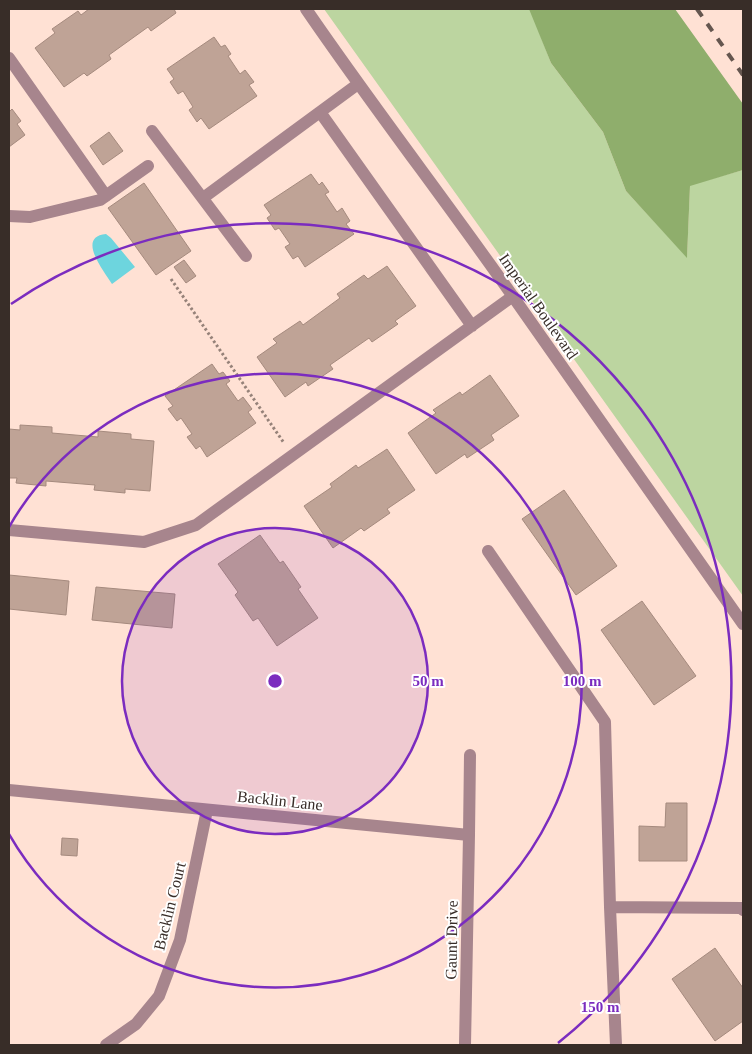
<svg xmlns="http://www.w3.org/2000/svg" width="752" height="1054" font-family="Georgia,serif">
	<rect width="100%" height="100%" fill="#ffe1d4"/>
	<path fill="#bcd5a0" d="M 324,9 L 530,9 L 551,63 L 603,132 L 626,191 L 687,257 L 690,185 L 743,170 L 743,596 Z"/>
	<path fill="#8fae6c" d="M 529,9 L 675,9 L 743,104 L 743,170 L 690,186 L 687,258 L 626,191 L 603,132 L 551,63 Z"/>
	<path fill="#6dd5de" d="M 106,234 L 111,238 L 135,267 L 112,284 C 104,271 76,237 106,234 Z"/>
	<path fill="#bfa396" stroke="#a58a7e" d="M 89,9 L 174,9 L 176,13 L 151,31 L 148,27 L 109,55 L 111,59 L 87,76 L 84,73 L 64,87 L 35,48 L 55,33 L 52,29 L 78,11 L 81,15 Z
		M 214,37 L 221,47 L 225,45 L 231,54 L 228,56 L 240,74 L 245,70 L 254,82 L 249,85 L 257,96 L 209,129 L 201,118 L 197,122 L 189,110 L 193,107 L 183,91 L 178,94 L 170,82 L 174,79 L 167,69 Z
		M 12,109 L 21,121 L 17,124 L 25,135 L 9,147 L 9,112 Z
		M 109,132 L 123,151 L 103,165 L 90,146 Z
		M 311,174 L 319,185 L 322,182 L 329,192 L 325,194 L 337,212 L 342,208 L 350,221 L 346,224 L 354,234 L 305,267 L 298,256 L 293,259 L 285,247 L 290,244 L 279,228 L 275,230 L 267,218 L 271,215 L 264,205 Z
		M 144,183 L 191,251 L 156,275 L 108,208 Z
		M 184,260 L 196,276 L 186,283 L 174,267 Z
		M 387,266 L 416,306 L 395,321 L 398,324 L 372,342 L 369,338 L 330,365 L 333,369 L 308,386 L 306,382 L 285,397 L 257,357 L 277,343 L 273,339 L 300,321 L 303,325 L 340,298 L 337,294 L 364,275 L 368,279 Z
		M 212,364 L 219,374 L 223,372 L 230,381 L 226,384 L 238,401 L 243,397 L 252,409 L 248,412 L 256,423 L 207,457 L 200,446 L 196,449 L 187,437 L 192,434 L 181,418 L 177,421 L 168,409 L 173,406 L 165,396 Z
		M 490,375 L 519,416 L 491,435 L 494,440 L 467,458 L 465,454 L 436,474 L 408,433 L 436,413 L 433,410 L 460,392 L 462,395 Z
		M 20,425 L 52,427 L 52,433 L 98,437 L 98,431 L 131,434 L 131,439 L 154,441 L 150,491 L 125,489 L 125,493 L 94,490 L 95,485 L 46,481 L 46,486 L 16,483 L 17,478 L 9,478 L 9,429 L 20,430 Z
		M 387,449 L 415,490 L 387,509 L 390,513 L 364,531 L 361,528 L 333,548 L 304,506 L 332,487 L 330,484 L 356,465 L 358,468 Z
		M 564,490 L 617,566 L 576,595 L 522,519 Z
		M 260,535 L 280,563 L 283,561 L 301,587 L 298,589 L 318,618 L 277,646 L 258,618 L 253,621 L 235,595 L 238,592 L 218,564 Z
		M 9,575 L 69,581 L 66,615 L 9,609 Z
		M 96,587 L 175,594 L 172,628 L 92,620 Z
		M 642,601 L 696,676 L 654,705 L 601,630 Z
		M 666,803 L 687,803 L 687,861 L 639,861 L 639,826 L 665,827 Z
		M 62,838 L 78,839 L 77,856 L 61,855 Z
		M 715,948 L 743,988 L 743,1021 L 715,1041 L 672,979 Z"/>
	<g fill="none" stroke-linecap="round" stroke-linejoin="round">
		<path stroke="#968279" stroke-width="3" stroke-dasharray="2.5 2.5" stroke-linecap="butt" d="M 171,279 L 284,443"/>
		<path stroke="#a7858d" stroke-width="12" d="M 306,9 C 373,107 446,201 514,298 C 591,406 666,516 743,624
			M 9,58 L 106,196
			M 320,112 L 472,326
			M 152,131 L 246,256
			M 203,198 L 358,84
			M 9,216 L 30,217 L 100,200 L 148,166
			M 9,530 L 144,542 L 196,525 L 513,296
			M 488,551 L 605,722 L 610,907 L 616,1045
			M 9,790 L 469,835 L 470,755
			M 610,907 L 742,908 L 743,910
			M 106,1045 L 136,1024 L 159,996 L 180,940 L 207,810
			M 465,1045 L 469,835"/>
		<path stroke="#65564f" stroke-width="4" stroke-dasharray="9 9" stroke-linecap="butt" d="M 697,9 L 743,75"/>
	</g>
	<circle cx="275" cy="681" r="153" fill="#7b2cbf" fill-opacity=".12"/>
	<g fill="none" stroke="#7b2cbf" stroke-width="2.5">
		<circle cx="275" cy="681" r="153"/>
		<path d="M9 527A307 307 0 1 1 9 834"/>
		<path d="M11 304A460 460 0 0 1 558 1043"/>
	</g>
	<g text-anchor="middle" stroke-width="4" stroke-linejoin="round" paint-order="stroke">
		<g font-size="16" fill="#382d28" stroke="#fff">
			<text transform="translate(539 306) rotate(55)" y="6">Imperial Boulevard</text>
			<text transform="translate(280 800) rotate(6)" y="6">Backlin Lane</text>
			<text transform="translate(169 906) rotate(-76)" y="6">Backlin Court</text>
			<text transform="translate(451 940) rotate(-89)" y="6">Gaunt Drive</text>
		</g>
	</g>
	<circle cx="275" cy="681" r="8" fill="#7b2cbf" stroke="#fff" stroke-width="2.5"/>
	<g font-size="15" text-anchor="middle" font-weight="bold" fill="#7b2cbf" stroke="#fff" stroke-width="4" stroke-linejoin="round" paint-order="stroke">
		<text x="428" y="686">50 m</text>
		<text x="582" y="686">100 m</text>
		<text x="600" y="1012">150 m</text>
	</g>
	<rect width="752" height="1054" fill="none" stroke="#382d28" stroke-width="20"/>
</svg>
